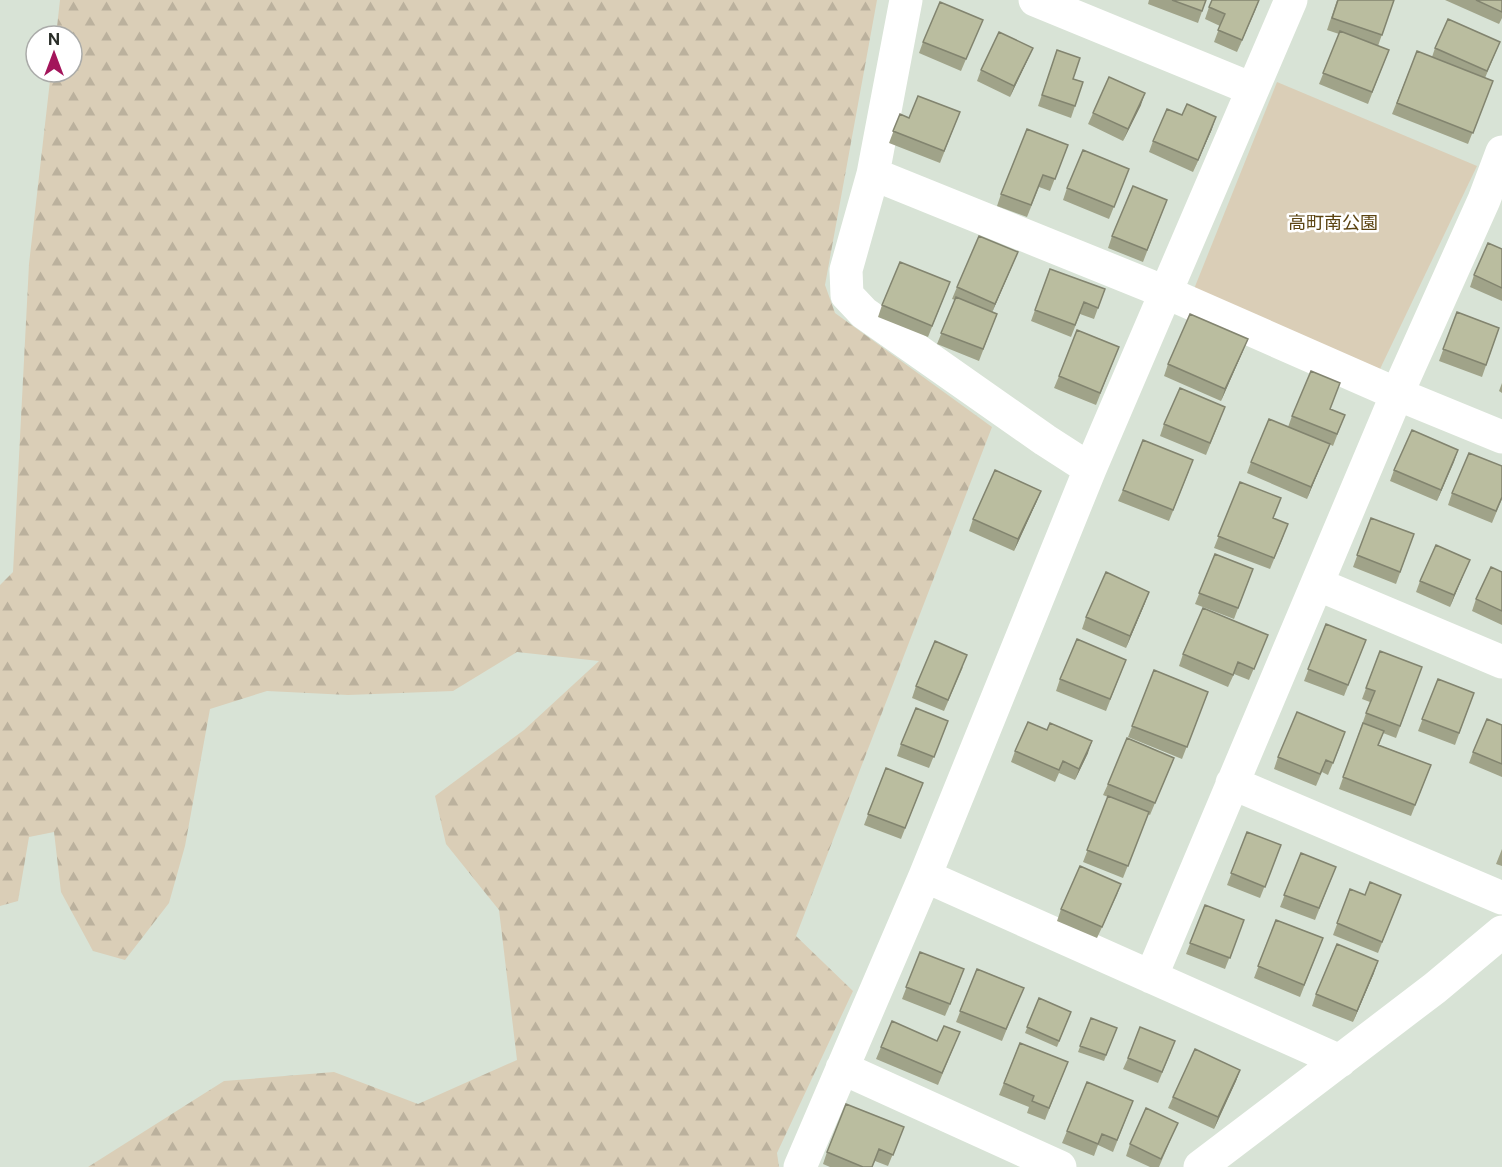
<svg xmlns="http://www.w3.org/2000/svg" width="1502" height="1167" font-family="'Public Sans','Noto Sans JP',sans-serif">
	<defs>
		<pattern id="forest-firs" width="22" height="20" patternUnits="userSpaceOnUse" patternTransform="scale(1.5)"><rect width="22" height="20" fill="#daceb7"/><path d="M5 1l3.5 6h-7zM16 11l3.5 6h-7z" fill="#bbb19d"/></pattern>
	</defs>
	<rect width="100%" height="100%" fill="#d8e3d6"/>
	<path fill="url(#forest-firs)" d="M 60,0 L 877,0 L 825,285 L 835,313 L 992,427 L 796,936 L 853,991 L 777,1153 L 779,1167 L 88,1167 L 224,1081 L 334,1072 L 418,1104 L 517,1060 L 499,910 L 446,844 L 435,796 L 524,730 L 599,661 L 517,652 L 453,691 L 348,695 L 267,691 L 210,709 L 185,846 L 169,903 L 125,960 L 93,951 L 61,892 L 54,832 L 29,837 L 18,901 L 0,906 L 0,585 L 13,572 L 29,264 L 51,72 L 72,72 L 72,36 L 56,36 Z"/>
	<path fill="#daceb7" d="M 1277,82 L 1477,166 L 1380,369 L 1194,289 Z"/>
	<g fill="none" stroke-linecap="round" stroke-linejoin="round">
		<path stroke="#fff" stroke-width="33" d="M 906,0 L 873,174 L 846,270 L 847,295 L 864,313 L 1045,440 L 1090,469
			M 1035,0 L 1252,89
			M 873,174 L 1165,292 L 1397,394 L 1502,437
			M 1317,584 L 1502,662
			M 1232,783 L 1502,898
			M 925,876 L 1340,1061
			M 1151,977 L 1397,394 L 1484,200 L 1502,152
			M 842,1068 L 1060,1167
			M 800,1167 L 925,876 L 1090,469 L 1291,0
			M 1200,1167 L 1435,988 L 1502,932"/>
	</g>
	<path fill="#a0a389" d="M 1149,0 L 1206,0 L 1198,23 L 1148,4 Z
		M 1259,0 L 1237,52 L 1214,42 L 1220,26 L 1205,19 L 1209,7 Z
		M 1337,0 L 1394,0 L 1378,46 L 1389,50 L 1368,104 L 1319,84 L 1339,34 L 1327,30 Z
		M 1445,0 L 1502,0 L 1502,18 L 1499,24 Z
		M 978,31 L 961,71 L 919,53 L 923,42 Z
		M 1500,42 L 1485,78 L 1493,81 L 1468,144 L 1392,114 L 1417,51 L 1432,57 L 1435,48 Z
		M 1033,48 L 1028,59 L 1010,97 L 977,81 L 981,70 Z
		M 1057,50 L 1073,79 L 1083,82 L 1071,118 L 1038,106 Z
		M 1141,105 L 1123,141 L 1088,124 L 1093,113 Z
		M 960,112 L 940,163 L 889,143 L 900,114 L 909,118 Z
		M 1212,129 L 1193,172 L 1149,152 L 1153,141 Z
		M 1068,145 L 1050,191 L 1039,187 L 1027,217 L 997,206 L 1001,194 Z
		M 1129,169 L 1109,219 L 1063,200 L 1067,188 Z
		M 1167,200 L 1143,262 L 1108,248 L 1112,236 Z
		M 1502,249 L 1502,301 L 1470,287 L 1474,275 Z
		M 1013,264 L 992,312 L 997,314 L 979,361 L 937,344 L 955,300 L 952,299 L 957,287 Z
		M 1050,269 L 1105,289 L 1094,319 L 1080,314 L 1071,337 L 1031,321 Z
		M 950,282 L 928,337 L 878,317 L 882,305 Z
		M 1457,312 L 1499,328 L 1482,377 L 1439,361 Z
		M 1119,347 L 1096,405 L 1054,388 L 1059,376 Z
		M 1243,351 L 1221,401 L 1164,376 L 1168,364 Z
		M 1502,383 L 1502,393 L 1499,391 Z
		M 1330,409 L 1345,415 L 1333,446 L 1329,444 L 1307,499 L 1247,473 L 1251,462 L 1288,427 L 1292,416 Z
		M 1221,418 L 1206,455 L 1160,436 L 1164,424 Z
		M 1458,450 L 1437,501 L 1390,481 L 1394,470 Z
		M 1189,471 L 1169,521 L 1118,501 L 1123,490 Z
		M 1240,482 L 1274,518 L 1284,535 L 1270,569 L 1214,548 Z
		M 1041,491 L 1036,503 L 1014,551 L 969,531 L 973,519 Z
		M 1452,493 L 1502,499 L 1492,523 L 1448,505 Z
		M 1371,518 L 1414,534 L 1396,584 L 1353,567 Z
		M 1215,554 L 1253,569 L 1234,619 L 1195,604 Z
		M 1465,571 L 1450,607 L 1416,592 L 1420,581 Z
		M 1502,572 L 1502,625 L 1472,611 L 1476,599 Z
		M 1145,603 L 1126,648 L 1082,629 L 1086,617 Z
		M 1326,624 L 1366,640 L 1344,696 L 1304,681 Z
		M 1268,635 L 1249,680 L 1234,674 L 1228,687 L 1179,666 L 1183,654 Z
		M 1380,651 L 1422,667 L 1396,738 L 1383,733 L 1379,745 L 1431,765 L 1411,816 L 1339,789 L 1370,702 L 1362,699 Z
		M 1126,660 L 1106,711 L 1056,691 L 1060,679 Z
		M 963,667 L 944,711 L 912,698 L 916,686 Z
		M 1154,670 L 1208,692 L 1182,759 L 1128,737 Z
		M 1438,679 L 1474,693 L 1455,745 L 1418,731 Z
		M 948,721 L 929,768 L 897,756 L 901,744 Z
		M 1502,725 L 1502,777 L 1469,763 L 1473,752 Z
		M 1047,730 L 1088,753 L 1075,780 L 1059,773 L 1055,782 L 1011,762 L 1015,751 Z
		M 1341,744 L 1328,775 L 1322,772 L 1316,786 L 1274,769 L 1278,757 Z
		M 1174,758 L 1150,815 L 1148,814 L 1123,878 L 1083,862 L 1108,797 L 1103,795 L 1108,784 Z
		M 886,768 L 923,783 L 901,839 L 864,825 Z
		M 1247,832 L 1281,845 L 1260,898 L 1227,885 Z
		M 1502,849 L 1502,866 L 1496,864 Z
		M 1301,853 L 1336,867 L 1315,920 L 1280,907 Z
		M 1121,884 L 1117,895 L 1097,938 L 1057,921 L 1061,909 Z
		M 1350,889 L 1365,895 L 1401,895 L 1378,953 L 1333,935 Z
		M 1205,905 L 1244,920 L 1225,969 L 1186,954 Z
		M 1276,920 L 1323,938 L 1300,997 L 1254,978 Z
		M 920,952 L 960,981 L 945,1016 L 902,999 Z
		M 977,969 L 1019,999 L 1002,1041 L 956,1022 Z
		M 1374,973 L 1353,1022 L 1312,1006 L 1316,994 Z
		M 1039,998 L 1071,1012 L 1057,1047 L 1025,1033 Z
		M 1091,1018 L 1117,1028 L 1104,1061 L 1078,1052 Z
		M 937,1041 L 955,1044 L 938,1085 L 876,1059 L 881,1047 Z
		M 1020,1043 L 1068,1062 L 1045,1120 L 1027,1113 L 1029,1107 L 999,1095 Z
		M 1171,1052 L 1158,1083 L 1123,1069 L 1128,1058 Z
		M 1240,1070 L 1236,1081 L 1214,1129 L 1168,1108 L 1173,1097 Z
		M 1133,1101 L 1113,1152 L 1098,1145 L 1094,1156 L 1062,1143 L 1067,1131 Z
		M 1173,1134 L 1159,1167 L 1150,1167 L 1126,1156 L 1130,1144 Z
		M 899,1139 L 888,1166 L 875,1161 L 872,1167 L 830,1167 L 823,1164 L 827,1152 Z"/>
	<path fill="#82846f" d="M 1259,0 L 1255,11 L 1237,52 L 1242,40 Z
		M 1033,48 L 1028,59 L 1010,97 L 1014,86 Z
		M 1145,93 L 1141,105 L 1123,141 L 1128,129 Z
		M 1216,117 L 1212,129 L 1193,172 L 1198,160 Z
		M 1018,252 L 1013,264 L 991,315 L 995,304 Z
		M 1248,339 L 1243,351 L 1221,401 L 1225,389 Z
		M 1330,444 L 1325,456 L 1307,499 L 1311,487 Z
		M 1458,450 L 1454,462 L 1437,501 L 1441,490 Z
		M 1041,491 L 1036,503 L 1014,551 L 1018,539 Z
		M 1470,560 L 1465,571 L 1450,607 L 1454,595 Z
		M 1149,592 L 1145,603 L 1126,648 L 1130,636 Z
		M 1092,741 L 1088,753 L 1075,780 L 1079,769 Z
		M 1378,961 L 1374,973 L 1353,1022 L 1357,1011 Z
		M 1240,1070 L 1236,1081 L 1214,1129 L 1218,1117 Z"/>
	<path fill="#babd9f" stroke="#82846f" stroke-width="1.5" d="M 1172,0 L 1206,0 L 1202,11 Z
		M 1212,0 L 1259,0 L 1242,40 L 1218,30 L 1225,14 L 1209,7 Z
		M 1338,0 L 1394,0 L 1382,35 L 1332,18 Z
		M 1476,0 L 1502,0 L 1502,12 Z
		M 940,2 L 983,20 L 966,59 L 923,42 Z
		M 1448,19 L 1500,42 L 1487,71 L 1435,48 Z
		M 1340,31 L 1389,50 L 1372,92 L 1323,73 Z
		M 999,32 L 1033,48 L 1014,86 L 981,70 Z
		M 1057,50 L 1080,58 L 1073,79 L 1083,82 L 1075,106 L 1042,95 Z
		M 1417,51 L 1493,81 L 1473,133 L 1397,103 Z
		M 1109,77 L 1145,93 L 1128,129 L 1093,113 Z
		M 918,96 L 960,112 L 944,151 L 893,131 L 900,114 L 909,118 Z
		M 1187,104 L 1216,117 L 1198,160 L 1153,141 L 1167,109 L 1182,115 Z
		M 1027,129 L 1068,145 L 1055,179 L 1043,175 L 1031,205 L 1001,194 Z
		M 1083,150 L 1129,169 L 1114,207 L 1067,188 Z
		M 1133,186 L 1167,200 L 1147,250 L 1112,236 Z
		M 979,236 L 1018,252 L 995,304 L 957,287 Z
		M 1488,243 L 1502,249 L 1502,288 L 1474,275 Z
		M 900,262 L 950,282 L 932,326 L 882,305 Z
		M 1050,269 L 1105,289 L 1098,308 L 1084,302 L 1075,325 L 1035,310 Z
		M 956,297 L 997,314 L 983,349 L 941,333 Z
		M 1457,312 L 1499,328 L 1486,365 L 1443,349 Z
		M 1190,314 L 1248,339 L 1225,389 L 1168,364 Z
		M 1077,330 L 1119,347 L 1100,393 L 1059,376 Z
		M 1311,371 L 1340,383 L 1330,409 L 1345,415 L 1337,434 L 1292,416 Z
		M 1180,388 L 1225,407 L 1210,443 L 1164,424 Z
		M 1269,419 L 1330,444 L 1311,487 L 1251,462 Z
		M 1412,430 L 1458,450 L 1441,490 L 1394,470 Z
		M 1143,440 L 1193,460 L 1173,510 L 1123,490 Z
		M 1469,453 L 1502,466 L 1502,497 L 1496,511 L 1452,493 Z
		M 995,470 L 1041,491 L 1018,539 L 973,519 Z
		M 1240,482 L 1281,498 L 1273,518 L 1288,524 L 1274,558 L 1218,536 Z
		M 1371,518 L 1414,534 L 1400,572 L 1357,555 Z
		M 1436,545 L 1470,560 L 1454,595 L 1420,581 Z
		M 1215,554 L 1253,569 L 1238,608 L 1199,593 Z
		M 1491,567 L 1502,572 L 1502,611 L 1476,599 Z
		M 1106,572 L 1149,592 L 1130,636 L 1086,617 Z
		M 1203,608 L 1268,635 L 1254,669 L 1238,662 L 1233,675 L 1183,654 Z
		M 1326,624 L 1366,640 L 1348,685 L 1308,669 Z
		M 1077,639 L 1126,660 L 1110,699 L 1060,679 Z
		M 935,641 L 967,655 L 948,700 L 916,686 Z
		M 1380,651 L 1422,667 L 1400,726 L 1366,713 L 1375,691 L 1366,688 Z
		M 1154,670 L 1208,692 L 1187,747 L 1132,726 Z
		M 1438,679 L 1474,693 L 1459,733 L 1422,719 Z
		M 916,708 L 948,721 L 934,757 L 901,744 Z
		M 1297,712 L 1345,732 L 1333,763 L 1326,760 L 1320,774 L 1278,757 Z
		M 1487,719 L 1502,725 L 1502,764 L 1473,752 Z
		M 1028,722 L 1047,730 L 1050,723 L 1092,741 L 1079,769 L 1063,761 L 1059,770 L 1015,751 Z
		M 1363,723 L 1384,731 L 1378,745 L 1431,765 L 1415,805 L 1343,777 Z
		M 1127,738 L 1174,758 L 1155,803 L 1108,784 Z
		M 886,768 L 923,783 L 905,828 L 868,814 Z
		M 1108,796 L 1149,812 L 1128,866 L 1087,850 Z
		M 1247,832 L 1281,845 L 1265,887 L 1231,873 Z
		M 1301,853 L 1336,867 L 1319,908 L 1284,895 Z
		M 1080,866 L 1121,884 L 1102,927 L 1061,909 Z
		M 1370,882 L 1401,895 L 1382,942 L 1337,923 L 1350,889 L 1365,895 Z
		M 1205,905 L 1244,920 L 1230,958 L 1190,943 Z
		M 1276,920 L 1323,938 L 1304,985 L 1258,966 Z
		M 1337,944 L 1378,961 L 1357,1011 L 1316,994 Z
		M 920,952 L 964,969 L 950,1004 L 906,987 Z
		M 977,969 L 1024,988 L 1006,1029 L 960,1011 Z
		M 1039,998 L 1071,1012 L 1059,1041 L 1027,1027 Z
		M 1091,1018 L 1117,1028 L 1106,1055 L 1080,1046 Z
		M 892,1021 L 937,1041 L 944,1026 L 960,1032 L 942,1073 L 881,1047 Z
		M 1140,1027 L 1175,1041 L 1162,1072 L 1128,1058 Z
		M 1020,1043 L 1068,1062 L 1049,1108 L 1032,1101 L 1034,1096 L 1004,1083 Z
		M 1195,1049 L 1240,1070 L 1218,1117 L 1173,1097 Z
		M 1087,1082 L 1133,1101 L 1117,1140 L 1102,1134 L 1098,1144 L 1067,1131 Z
		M 846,1104 L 904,1127 L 893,1155 L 879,1149 L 872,1167 L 863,1167 L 827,1152 Z
		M 1146,1108 L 1178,1123 L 1161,1159 L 1130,1144 Z"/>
	<g text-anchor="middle" stroke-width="5" stroke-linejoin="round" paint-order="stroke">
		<g font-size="18" fill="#5b4412" stroke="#fff">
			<text x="1333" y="229">高町南公園</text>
		</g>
	</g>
	<g transform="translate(54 54)"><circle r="28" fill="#ffffff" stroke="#aaaba9" stroke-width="1.5"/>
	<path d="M0-4.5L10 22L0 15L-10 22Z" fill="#a3155b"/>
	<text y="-9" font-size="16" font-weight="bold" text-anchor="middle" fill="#2a2e29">N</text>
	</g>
</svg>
